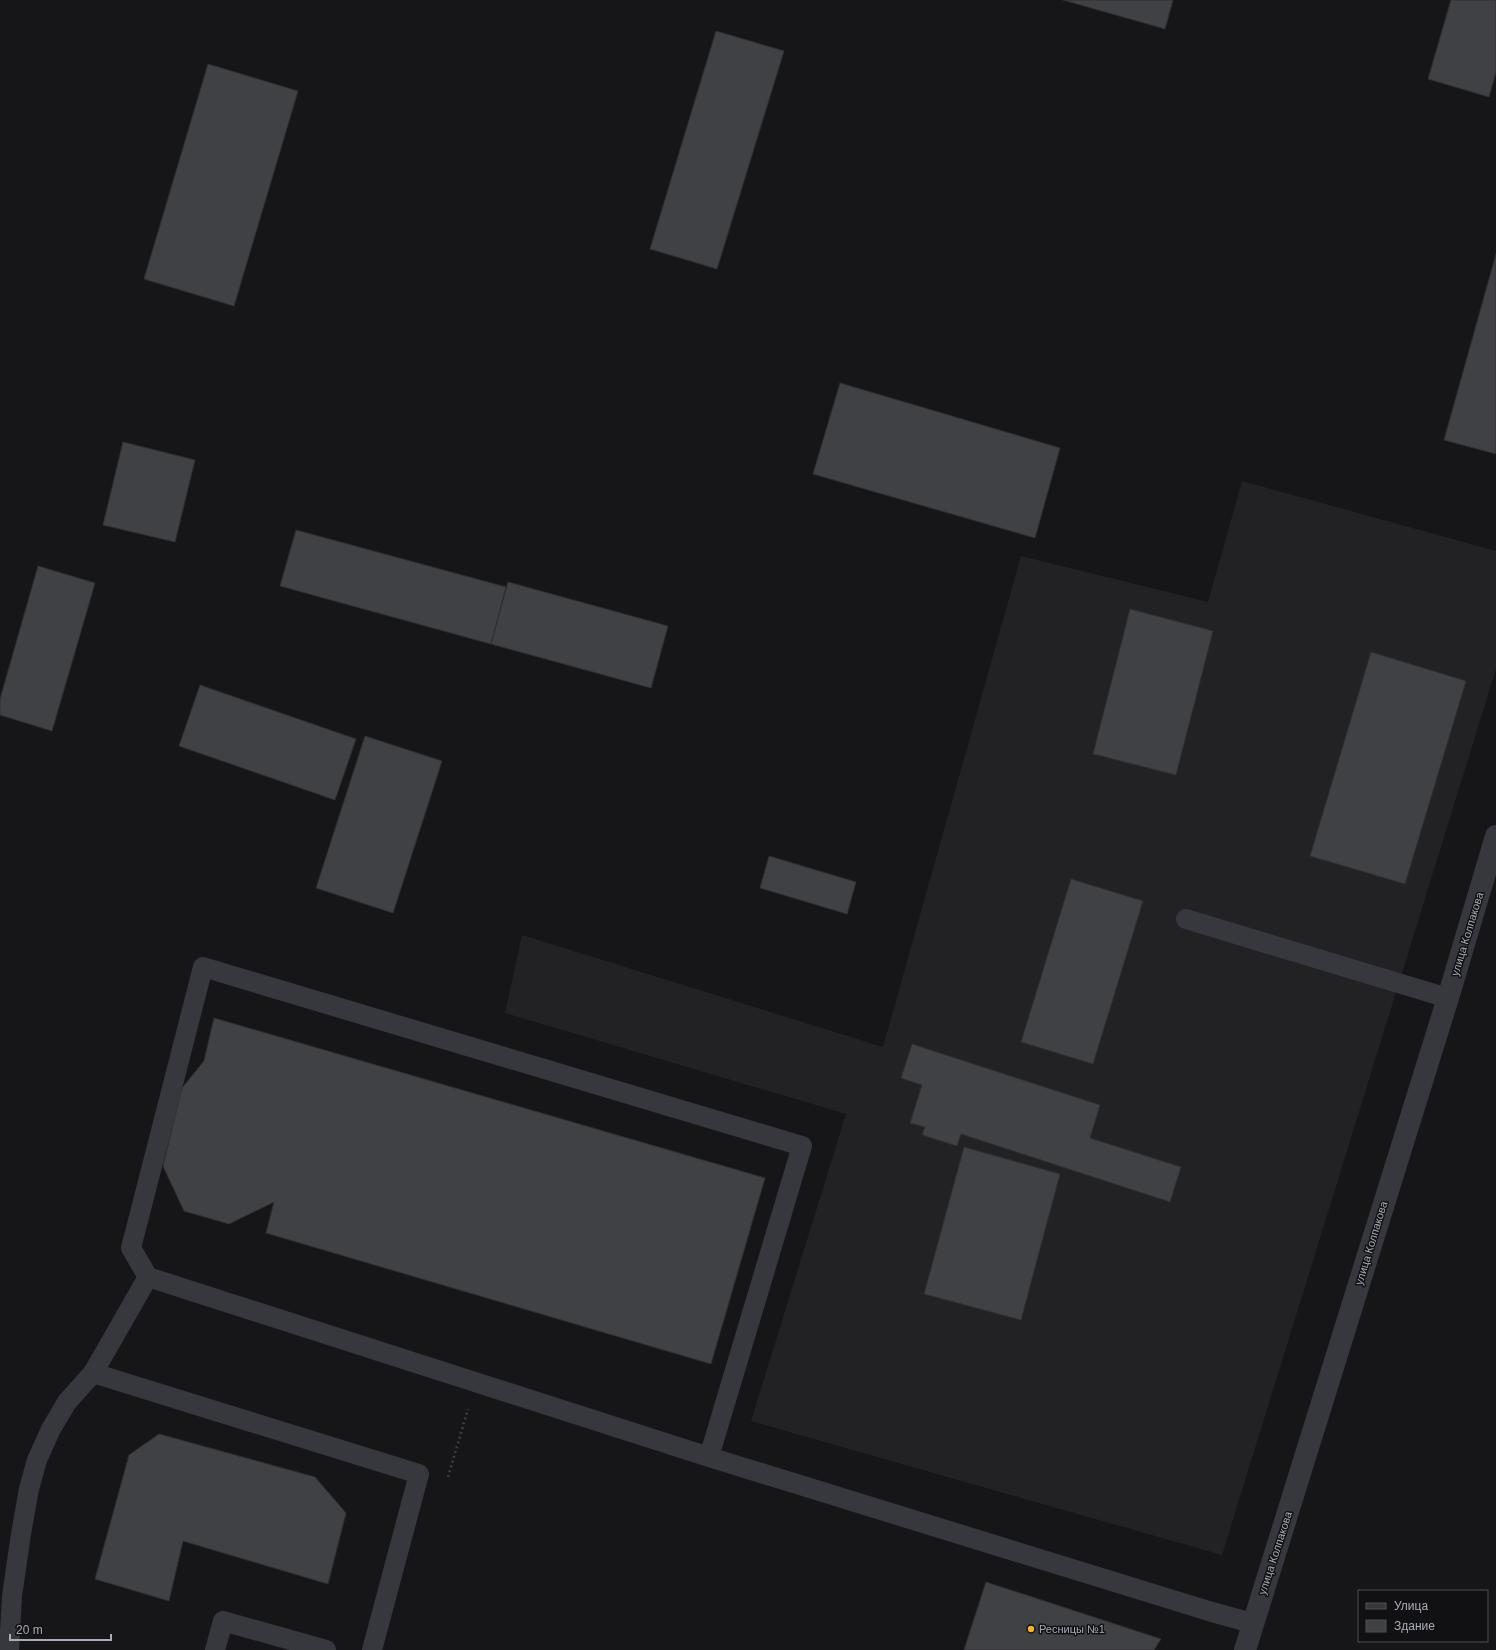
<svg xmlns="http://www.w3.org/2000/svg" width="1496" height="1650" font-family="Arial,sans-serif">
	<rect width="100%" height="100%" fill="#161618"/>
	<path fill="#222225" d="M 1242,481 L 1496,551 L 1496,669 L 1222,1555 L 751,1421 L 846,1114 L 505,1013 L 522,935 L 883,1047 L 1021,556 L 1208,602 Z"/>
	<path fill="#404145" stroke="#303034" d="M 1063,0 L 1173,0 L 1165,29 Z
		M 1451,0 L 1496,0 L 1496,72 L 1489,97 L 1428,79 Z
		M 716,31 L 784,51 L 717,269 L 650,249 Z
		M 208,64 L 298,91 L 234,306 L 144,279 Z
		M 1496,254 L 1496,454 L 1444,440 Z
		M 840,383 L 1060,448 L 1035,538 L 813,474 Z
		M 123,442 L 195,460 L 175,542 L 103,525 Z
		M 296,530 L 506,587 L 491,644 L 280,586 Z
		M 38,566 L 95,583 L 52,731 L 0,715 L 0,699 Z
		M 508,582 L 668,626 L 651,688 L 491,644 Z
		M 1130,609 L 1213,631 L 1176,775 L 1093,754 Z
		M 1371,652 L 1466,681 L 1405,884 L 1310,856 Z
		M 200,685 L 356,739 L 335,800 L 179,746 Z
		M 365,736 L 442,761 L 393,913 L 316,888 Z
		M 769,856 L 856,882 L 847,914 L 760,888 Z
		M 1071,879 L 1143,901 L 1093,1064 L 1021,1042 Z
		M 214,1018 L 765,1178 L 711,1364 L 266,1233 L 274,1202 L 229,1224 L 184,1211 L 163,1166 L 182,1088 L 204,1061 Z
		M 912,1044 L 1100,1105 L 1090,1138 L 1181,1167 L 1170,1202 L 961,1134 L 957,1146 L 922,1135 L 925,1127 L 910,1123 L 922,1085 L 901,1078 Z
		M 964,1147 L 1060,1174 L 1021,1320 L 924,1294 Z
		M 159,1434 L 315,1477 L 346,1513 L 328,1584 L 183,1541 L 169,1601 L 95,1579 L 129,1455 Z
		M 986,1582 L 1161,1639 L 1154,1650 L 964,1650 Z"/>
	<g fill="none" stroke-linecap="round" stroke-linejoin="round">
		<path stroke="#3d3f44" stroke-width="2.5" stroke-dasharray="2 3" stroke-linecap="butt" d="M 448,1477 L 468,1409"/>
		<path stroke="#37383d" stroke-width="20" d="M 1186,919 L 1448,998
			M 93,1373 L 419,1474 L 372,1650
			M 709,1457 L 802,1146 L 203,967 L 131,1248 L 148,1277 L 709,1457 L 1212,1612 L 1252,1623
			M 9,1650 L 12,1596 L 21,1534 L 29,1489 L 37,1460 L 51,1429 L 67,1402 L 93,1373 L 148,1277
			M 215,1650 L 223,1621 L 326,1650"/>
		<path stroke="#37383d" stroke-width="22" d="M 1245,1650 L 1448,998 L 1496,836"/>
	</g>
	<circle fill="#f2b134" stroke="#111113" stroke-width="1.5" cx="1031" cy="1629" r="4"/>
	<g text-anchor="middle" stroke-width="3" stroke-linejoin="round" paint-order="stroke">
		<g font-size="11" fill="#a8adb8" stroke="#111113">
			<text transform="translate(1467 934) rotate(-73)" y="4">улица Колпакова</text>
			<text transform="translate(1371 1243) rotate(-73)" y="4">улица Колпакова</text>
			<text transform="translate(1275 1553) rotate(-72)" y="4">улица Колпакова</text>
		</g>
		<g font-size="11" fill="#a8adb8" stroke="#111113" text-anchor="start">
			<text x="1039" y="1633">Ресницы №1</text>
		</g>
	</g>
	<rect x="1358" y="1590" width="130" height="52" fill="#111113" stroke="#4d4f55"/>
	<rect x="1366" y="1603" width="20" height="6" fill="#37383d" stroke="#4d4f55"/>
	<text x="1394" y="1610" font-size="12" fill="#a8adb8">Улица</text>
	<rect x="1366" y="1620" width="20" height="12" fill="#404145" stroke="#4d4f55"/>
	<text x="1394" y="1630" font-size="12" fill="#a8adb8">Здание</text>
	<path d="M10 1634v6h101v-6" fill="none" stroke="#a8adb8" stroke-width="2"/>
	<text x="16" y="1634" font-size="12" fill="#a8adb8" stroke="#111113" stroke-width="3" paint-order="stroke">20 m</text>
</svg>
